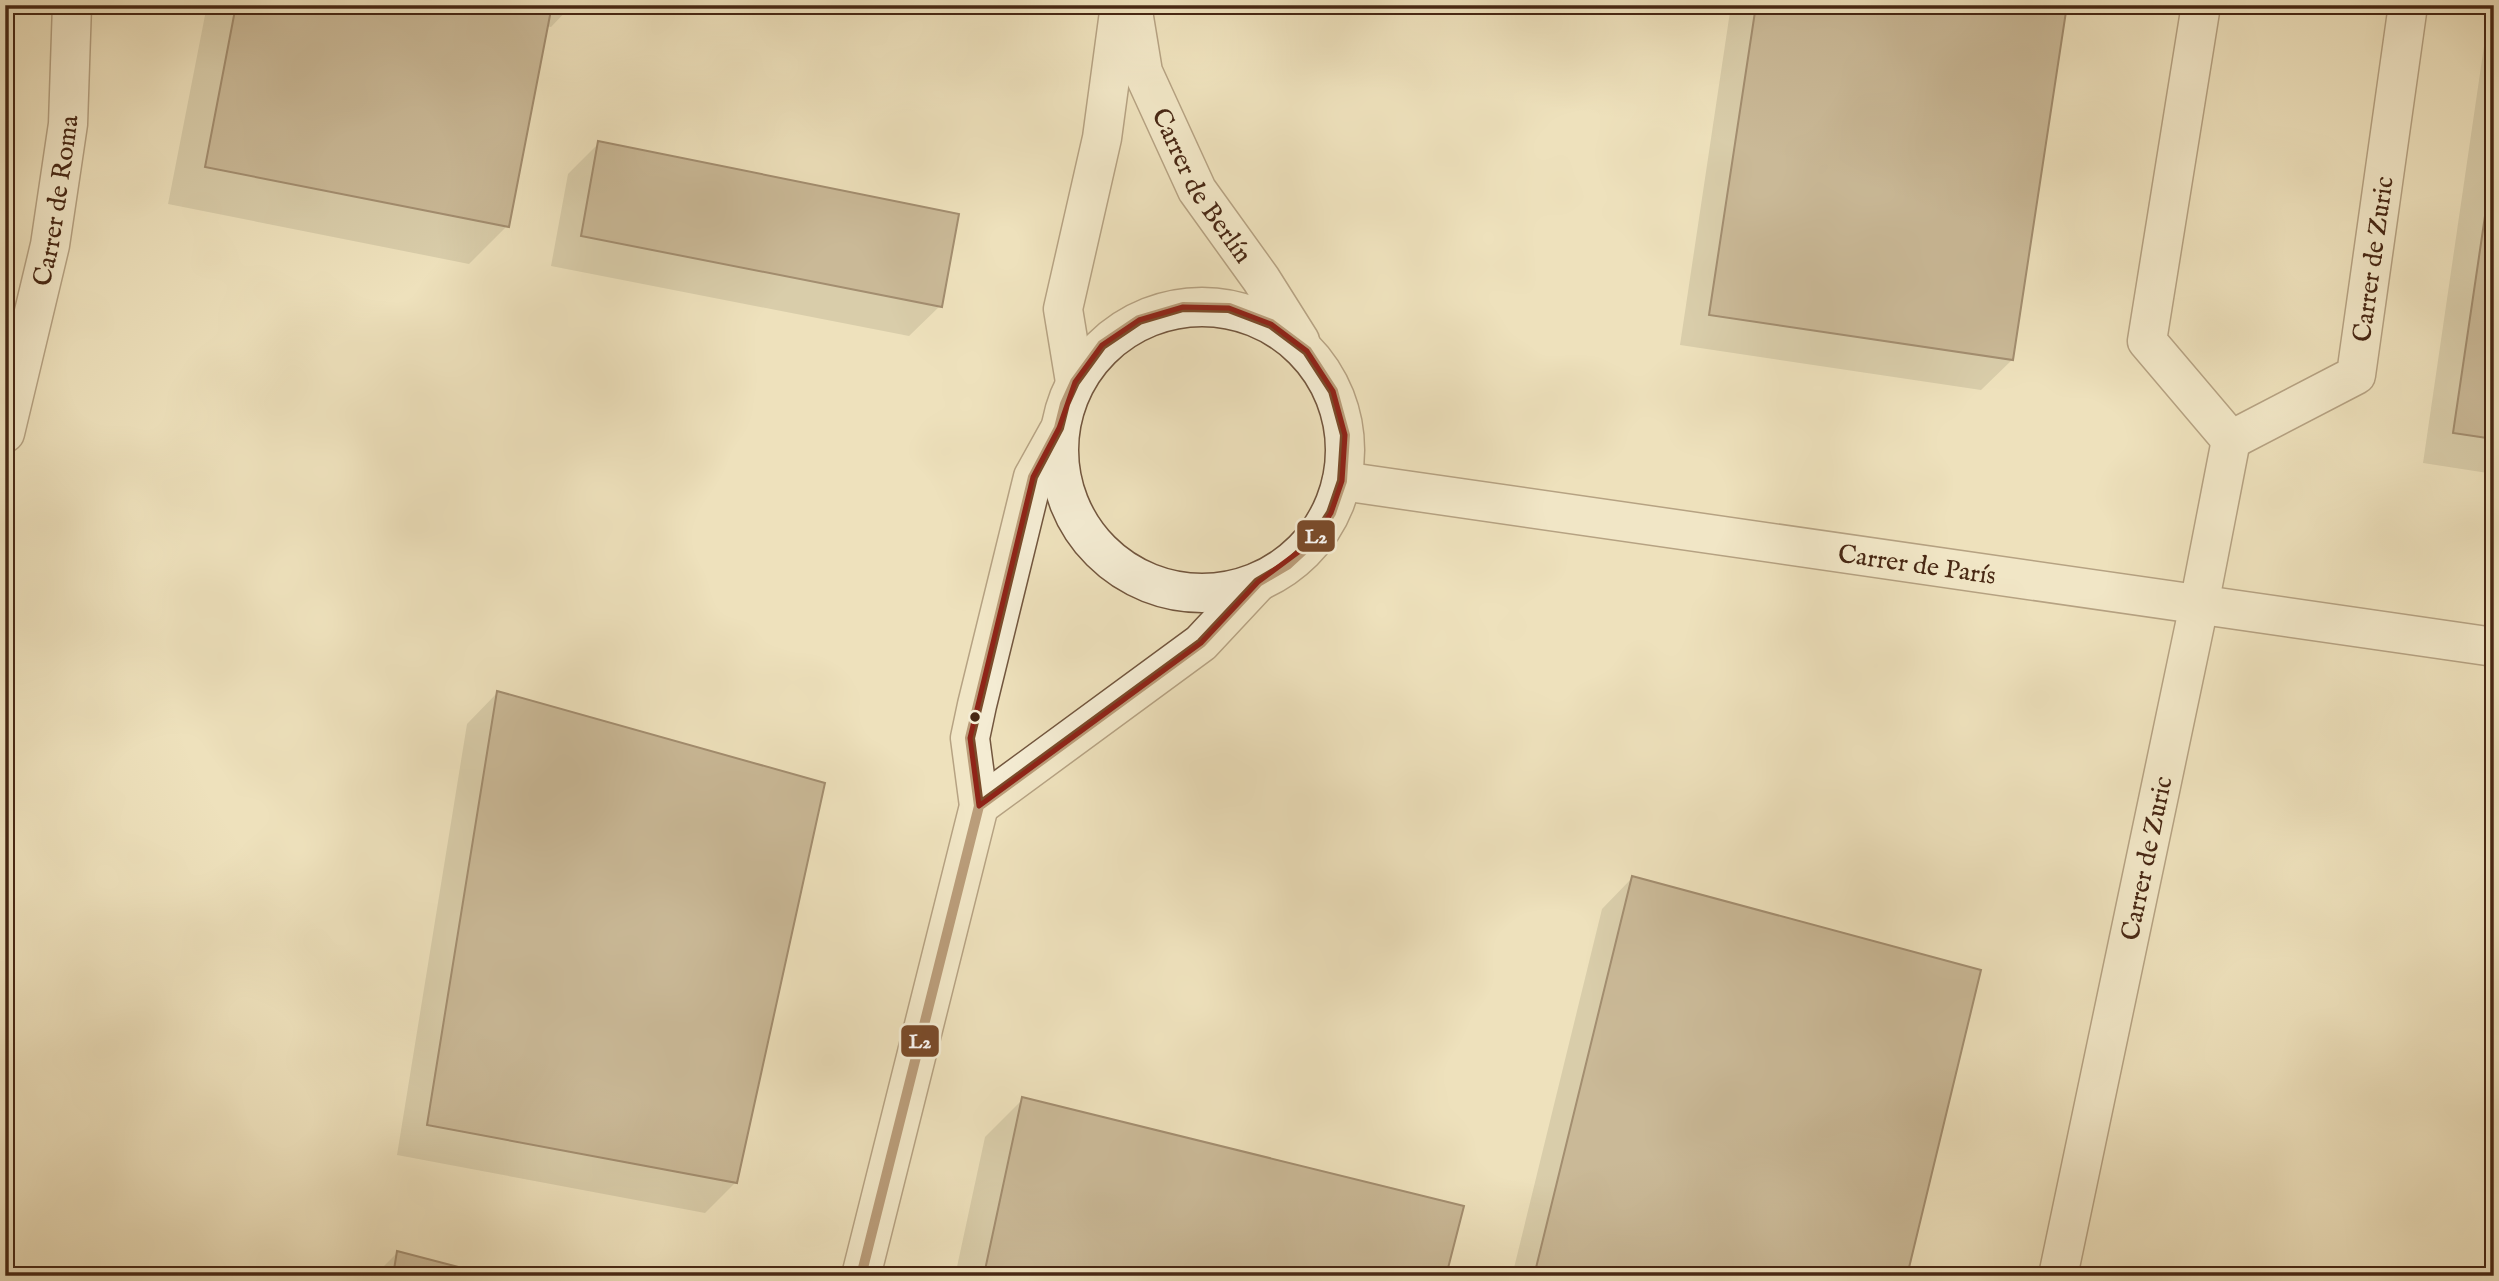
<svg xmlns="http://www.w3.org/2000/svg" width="2499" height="1281" font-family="'IM FELL English',serif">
	<rect width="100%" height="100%" fill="#eee1bc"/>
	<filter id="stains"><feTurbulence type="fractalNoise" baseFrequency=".00286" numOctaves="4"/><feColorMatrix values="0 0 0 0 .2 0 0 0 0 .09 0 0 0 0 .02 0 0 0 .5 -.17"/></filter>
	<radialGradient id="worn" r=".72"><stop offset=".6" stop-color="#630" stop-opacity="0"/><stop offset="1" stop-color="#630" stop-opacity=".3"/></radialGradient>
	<path fill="#0003" d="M 207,5 L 572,5 L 551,27 L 546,26 L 507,226 L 469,264 L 168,204 Z
		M 1731,5 L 2065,5 L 2012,360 L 1981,390 L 1680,345 Z
		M 2490,5 L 2494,5 L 2494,474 L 2423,463 Z
		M 599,143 L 940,306 L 909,336 L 551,266 L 568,174 Z
		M 497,693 L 736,1182 L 705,1213 L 397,1155 L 467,724 Z
		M 1632,878 L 1905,1276 L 1512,1276 L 1602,909 Z
		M 1023,1099 L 1444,1276 L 955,1276 L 985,1137 Z
		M 397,1253 L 486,1276 L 374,1276 Z"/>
	<path fill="#9e886b" stroke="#482814" stroke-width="2" d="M 236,5 L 552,5 L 509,227 L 205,167 Z
		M 1756,5 L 2067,5 L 2013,360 L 1709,315 Z
		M 598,141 L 959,214 L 942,307 L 581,236 Z
		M 2494,155 L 2494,439 L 2453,433 Z
		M 497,691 L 825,783 L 737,1183 L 427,1125 Z
		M 1632,876 L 1981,970 L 1907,1276 L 1534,1276 Z
		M 1022,1097 L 1464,1206 L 1446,1276 L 1007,1276 L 985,1270 Z
		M 397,1251 L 493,1276 L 393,1276 Z"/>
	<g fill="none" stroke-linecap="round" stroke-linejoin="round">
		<g stroke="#72563e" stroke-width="41">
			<g id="minor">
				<path id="s1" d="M 1132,5 L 1143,72 L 1197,190 L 1261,279 L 1300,341"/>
				<path id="s2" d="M 2201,5 L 2147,341 L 2231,440 L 2356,375 L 2408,5"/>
				<circle cx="1202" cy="450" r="143"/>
				<path d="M 1075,382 L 1063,309 L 1102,138 L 1120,5"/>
				<path id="s3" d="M 5,433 L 50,245 L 68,124 L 72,5"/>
				<path id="s4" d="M 1342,481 L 2494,647"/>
				<path d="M 979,806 L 1201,643 L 1258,582"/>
				<path d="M 861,1276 L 979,806 L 970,738 L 977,705 L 1033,477 L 1058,432"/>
				<path id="s5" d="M 2058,1276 L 2199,605 L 2231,440"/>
			</g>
		</g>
		<use href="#minor" stroke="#f4ecd3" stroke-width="38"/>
		<g stroke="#f4ecd3" stroke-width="16">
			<path id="bus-1" d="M 1183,307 L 1229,308 L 1271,324 L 1307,351 L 1333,391 L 1345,435 L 1342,481 L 1331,513 L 1312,542 L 1287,565 L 1258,582 L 1201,643 L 979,806 L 970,738 L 1033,477 L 1059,428 L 1065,404 L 1075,382 L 1102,345 L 1139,320 Z
				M 861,1276 L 979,806"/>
		</g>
		<use href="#bus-1" stroke="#7a4b2a" stroke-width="10"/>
	</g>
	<path d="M0 0H2499V1281H0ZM 1183,307 L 1229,308 L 1271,324 L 1307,351 L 1333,391 L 1345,435 L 1342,481 L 1331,513 L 1312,542 L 1258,582 L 1201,643 L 979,806 L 970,738 L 1033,477 L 1059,428 L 1075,382 L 1102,345 L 1139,320 Z" fill="#eee1bc" fill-opacity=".55" fill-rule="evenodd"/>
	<path fill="none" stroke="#8f2418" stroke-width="5" stroke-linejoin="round" d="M 1183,307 L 1229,308 L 1271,324 L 1307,351 L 1333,391 L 1345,435 L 1342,481 L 1331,513 L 1312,542 L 1258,582 L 1201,643 L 979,806 L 970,738 L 1033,477 L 1059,428 L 1075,382 L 1102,345 L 1139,320 Z"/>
	<circle fill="#482814" stroke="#f4ecd3" stroke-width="2.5" cx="975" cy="717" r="6"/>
	<g text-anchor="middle" stroke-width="7" stroke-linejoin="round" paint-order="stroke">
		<g font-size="26" fill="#482814" stroke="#f4ecd3">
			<text dy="9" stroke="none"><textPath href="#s1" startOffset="196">Carrer de Berlín</textPath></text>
			<text dy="9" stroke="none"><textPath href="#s3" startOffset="238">Carrer de Roma</textPath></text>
			<text dy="9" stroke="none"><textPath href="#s2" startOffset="728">Carrer de Zuric</textPath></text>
			<text dy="9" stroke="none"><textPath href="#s4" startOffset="581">Carrer de París</textPath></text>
			<text dy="9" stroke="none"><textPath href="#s5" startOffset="427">Carrer de Zuric</textPath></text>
		</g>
	</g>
	<g stroke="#f4ecd3" stroke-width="2.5">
		<rect x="1296" y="519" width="40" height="34" rx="7" fill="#7a4b2a"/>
		<rect x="900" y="1024" width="40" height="34" rx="7" fill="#7a4b2a"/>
	</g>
	<g font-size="19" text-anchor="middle" font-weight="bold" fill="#fff">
		<text x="1316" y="543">L2</text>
		<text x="920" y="1048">L2</text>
	</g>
	<rect width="2499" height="1281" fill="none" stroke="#eee1bc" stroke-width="28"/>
	<rect x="7" y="7" width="2485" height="1267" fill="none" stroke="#482814" stroke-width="3.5"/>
	<rect x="14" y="14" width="2471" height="1253" fill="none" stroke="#482814" stroke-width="2"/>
	<rect width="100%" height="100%" filter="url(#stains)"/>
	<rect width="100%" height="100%" fill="url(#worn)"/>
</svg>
